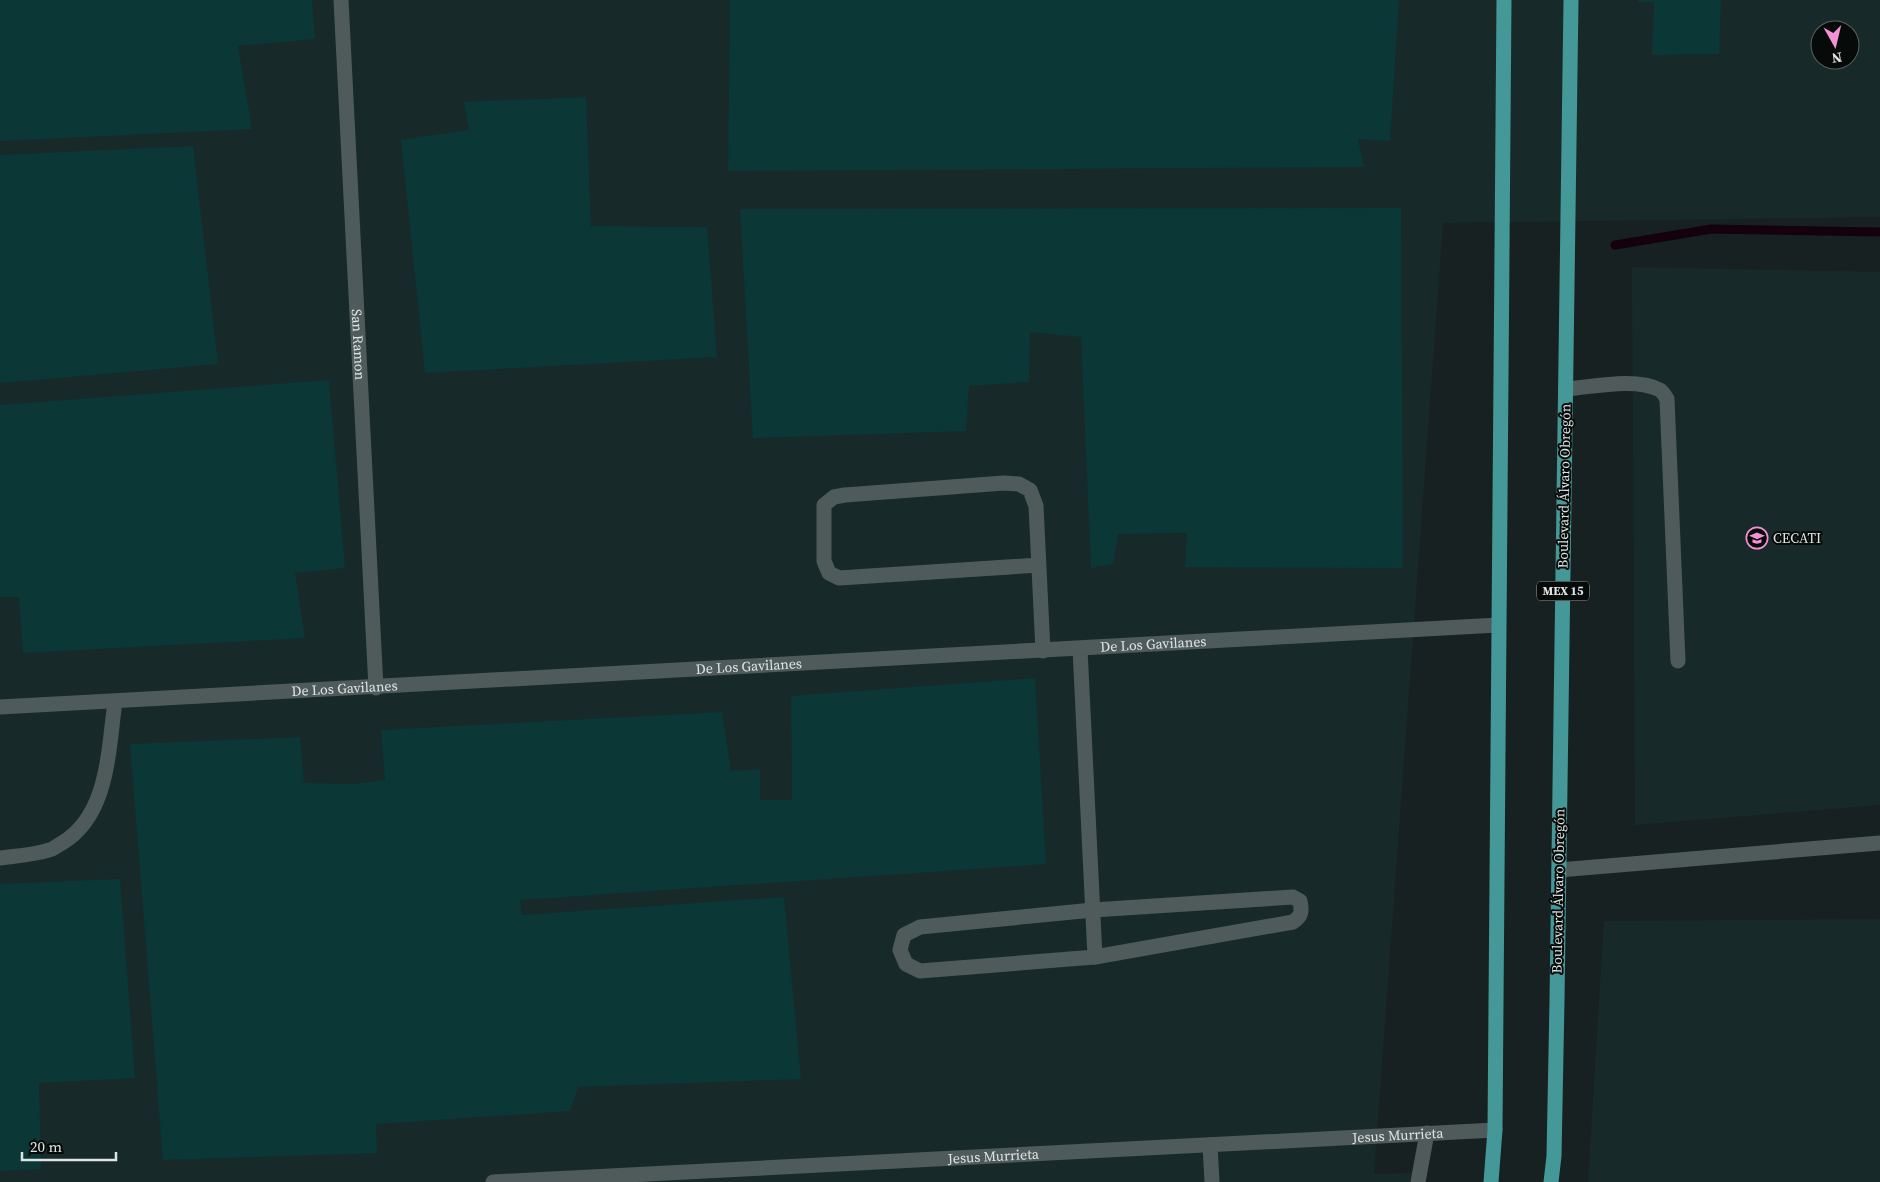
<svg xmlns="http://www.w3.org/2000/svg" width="1880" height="1182" font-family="'Source Serif 4',serif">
	<rect width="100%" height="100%" fill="#172121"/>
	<path fill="#172a29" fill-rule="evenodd" d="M 0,0 L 1880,0 L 1880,217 L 1443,223 L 1374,1174 L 1411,1173 L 1410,1182 L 0,1182 ZM 1820,30 L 1850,30 L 1850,60 L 1820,60 Z
		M 1632,267 L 1880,272 L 1880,805 L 1635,825 Z
		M 1880,919 L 1880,1182 L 1588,1182 L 1604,921 Z"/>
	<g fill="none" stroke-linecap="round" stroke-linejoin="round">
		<path stroke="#15000e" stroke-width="9" d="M 1615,245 L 1711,229 L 1880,232"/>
	</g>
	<path fill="#0b3736" d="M 0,0 L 312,0 L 315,39 L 238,46 L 252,129 L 0,141 Z
		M 730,0 L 1399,0 L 1390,141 L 1358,139 L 1364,167 L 728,171 Z
		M 1638,0 L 1721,0 L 1719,54 L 1652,55 L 1654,2 L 1638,2 Z
		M 586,97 L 591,226 L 707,227 L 717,357 L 425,373 L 401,140 L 469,130 L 464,102 Z
		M 193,146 L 218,364 L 0,383 L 0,155 Z
		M 1401,208 L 1403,568 L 1185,567 L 1187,533 L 1118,534 L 1113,564 L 1091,568 L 1081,337 L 1030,332 L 1029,382 L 969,386 L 966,431 L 753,438 L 740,209 Z
		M 329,380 L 345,568 L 295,573 L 305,638 L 23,653 L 19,597 L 0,597 L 0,405 Z
		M 1035,678 L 1046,864 L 520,900 L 522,915 L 784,897 L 801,1079 L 578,1087 L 570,1111 L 376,1124 L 377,1153 L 163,1160 L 130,744 L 300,737 L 304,783 L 354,784 L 385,780 L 381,730 L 722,712 L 731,771 L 760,769 L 760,800 L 792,800 L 791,696 Z
		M 120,879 L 135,1078 L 39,1083 L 41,1169 L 0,1171 L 0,884 Z"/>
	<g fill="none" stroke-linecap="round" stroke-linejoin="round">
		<g stroke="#4f5b5b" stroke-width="15">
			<path id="s1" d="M 341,0 L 376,688"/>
			<path d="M 1566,389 C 1592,387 1636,377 1660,390 C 1663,392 1665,396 1667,399 L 1678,661"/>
			<path d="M 1039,565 L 839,578 L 829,573 L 824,561 L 824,505 L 834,497 L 845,495 L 1004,483 L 1019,484 L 1030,490 L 1036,506 L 1043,651"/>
			<path d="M 1080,649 L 1095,957"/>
			<path id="s2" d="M 0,707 L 1498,625"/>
			<path d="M 0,858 C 16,856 34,855 49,850 C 54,849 58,845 62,843 C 109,815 108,750 115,702"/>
			<path d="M 1559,870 L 1880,843"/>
			<path d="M 1293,897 L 1300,901 C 1302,911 1302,916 1293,922 L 1095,957 L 920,971 L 906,964 L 900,950 L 904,935 L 920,927 L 1093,910 Z"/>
			<path d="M 1210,1145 L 1212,1182"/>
			<path id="s3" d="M 493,1182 L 1495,1130"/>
			<path d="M 1418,1182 L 1427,1133"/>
		</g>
		<path stroke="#449897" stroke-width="15" d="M 1491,1182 L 1495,1130 L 1504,0
			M 1551,1182 L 1554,1156 L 1557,1001 L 1571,0"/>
	</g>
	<defs>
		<g id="school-ring" transform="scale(1.125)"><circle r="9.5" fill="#060a09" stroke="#f491d4" stroke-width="1.5"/><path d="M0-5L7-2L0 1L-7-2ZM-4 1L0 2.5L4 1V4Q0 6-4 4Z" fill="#f491d4"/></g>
	</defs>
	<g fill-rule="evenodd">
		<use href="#school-ring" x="1757" y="538"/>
	</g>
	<g text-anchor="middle" stroke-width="4" stroke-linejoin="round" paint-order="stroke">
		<rect fill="#060a09" stroke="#9ca3a2" stroke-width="1" x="1537" y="581.5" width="52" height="19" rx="4"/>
		<g font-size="12" font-weight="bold" fill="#dde4e4">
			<text x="1563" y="595">MEX 15</text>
		</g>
		<g font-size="14" fill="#dde4e4" stroke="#060a09">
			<text dy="5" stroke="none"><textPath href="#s1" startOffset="345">San Ramon</textPath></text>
			<text transform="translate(1564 486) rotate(-89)" y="5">Boulevard Álvaro Obregón</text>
			<text dy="5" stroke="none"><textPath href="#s2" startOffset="1155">De Los Gavilanes</textPath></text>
			<text dy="5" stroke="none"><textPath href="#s2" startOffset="750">De Los Gavilanes</textPath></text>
			<text dy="5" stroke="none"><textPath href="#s2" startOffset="345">De Los Gavilanes</textPath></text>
			<text transform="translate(1558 891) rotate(-89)" y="5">Boulevard Álvaro Obregón</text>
			<text dy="5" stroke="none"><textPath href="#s3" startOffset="906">Jesus Murrieta</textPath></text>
			<text dy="5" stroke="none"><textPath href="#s3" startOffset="501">Jesus Murrieta</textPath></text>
		</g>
		<g font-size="14" fill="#dde4e4" stroke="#060a09" text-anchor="start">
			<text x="1773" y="543">CECATI</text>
		</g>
	</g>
	<g transform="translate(1835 45) rotate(172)"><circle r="24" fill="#060a09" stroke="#5c6161"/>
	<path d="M0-4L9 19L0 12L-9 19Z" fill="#f491d4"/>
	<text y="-8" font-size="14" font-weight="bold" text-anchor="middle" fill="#dde4e4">N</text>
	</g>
	<path d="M22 1152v8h94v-8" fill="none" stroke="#dde4e4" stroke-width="2.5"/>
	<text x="30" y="1152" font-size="15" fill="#dde4e4" stroke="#060a09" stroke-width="4" paint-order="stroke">20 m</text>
</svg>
